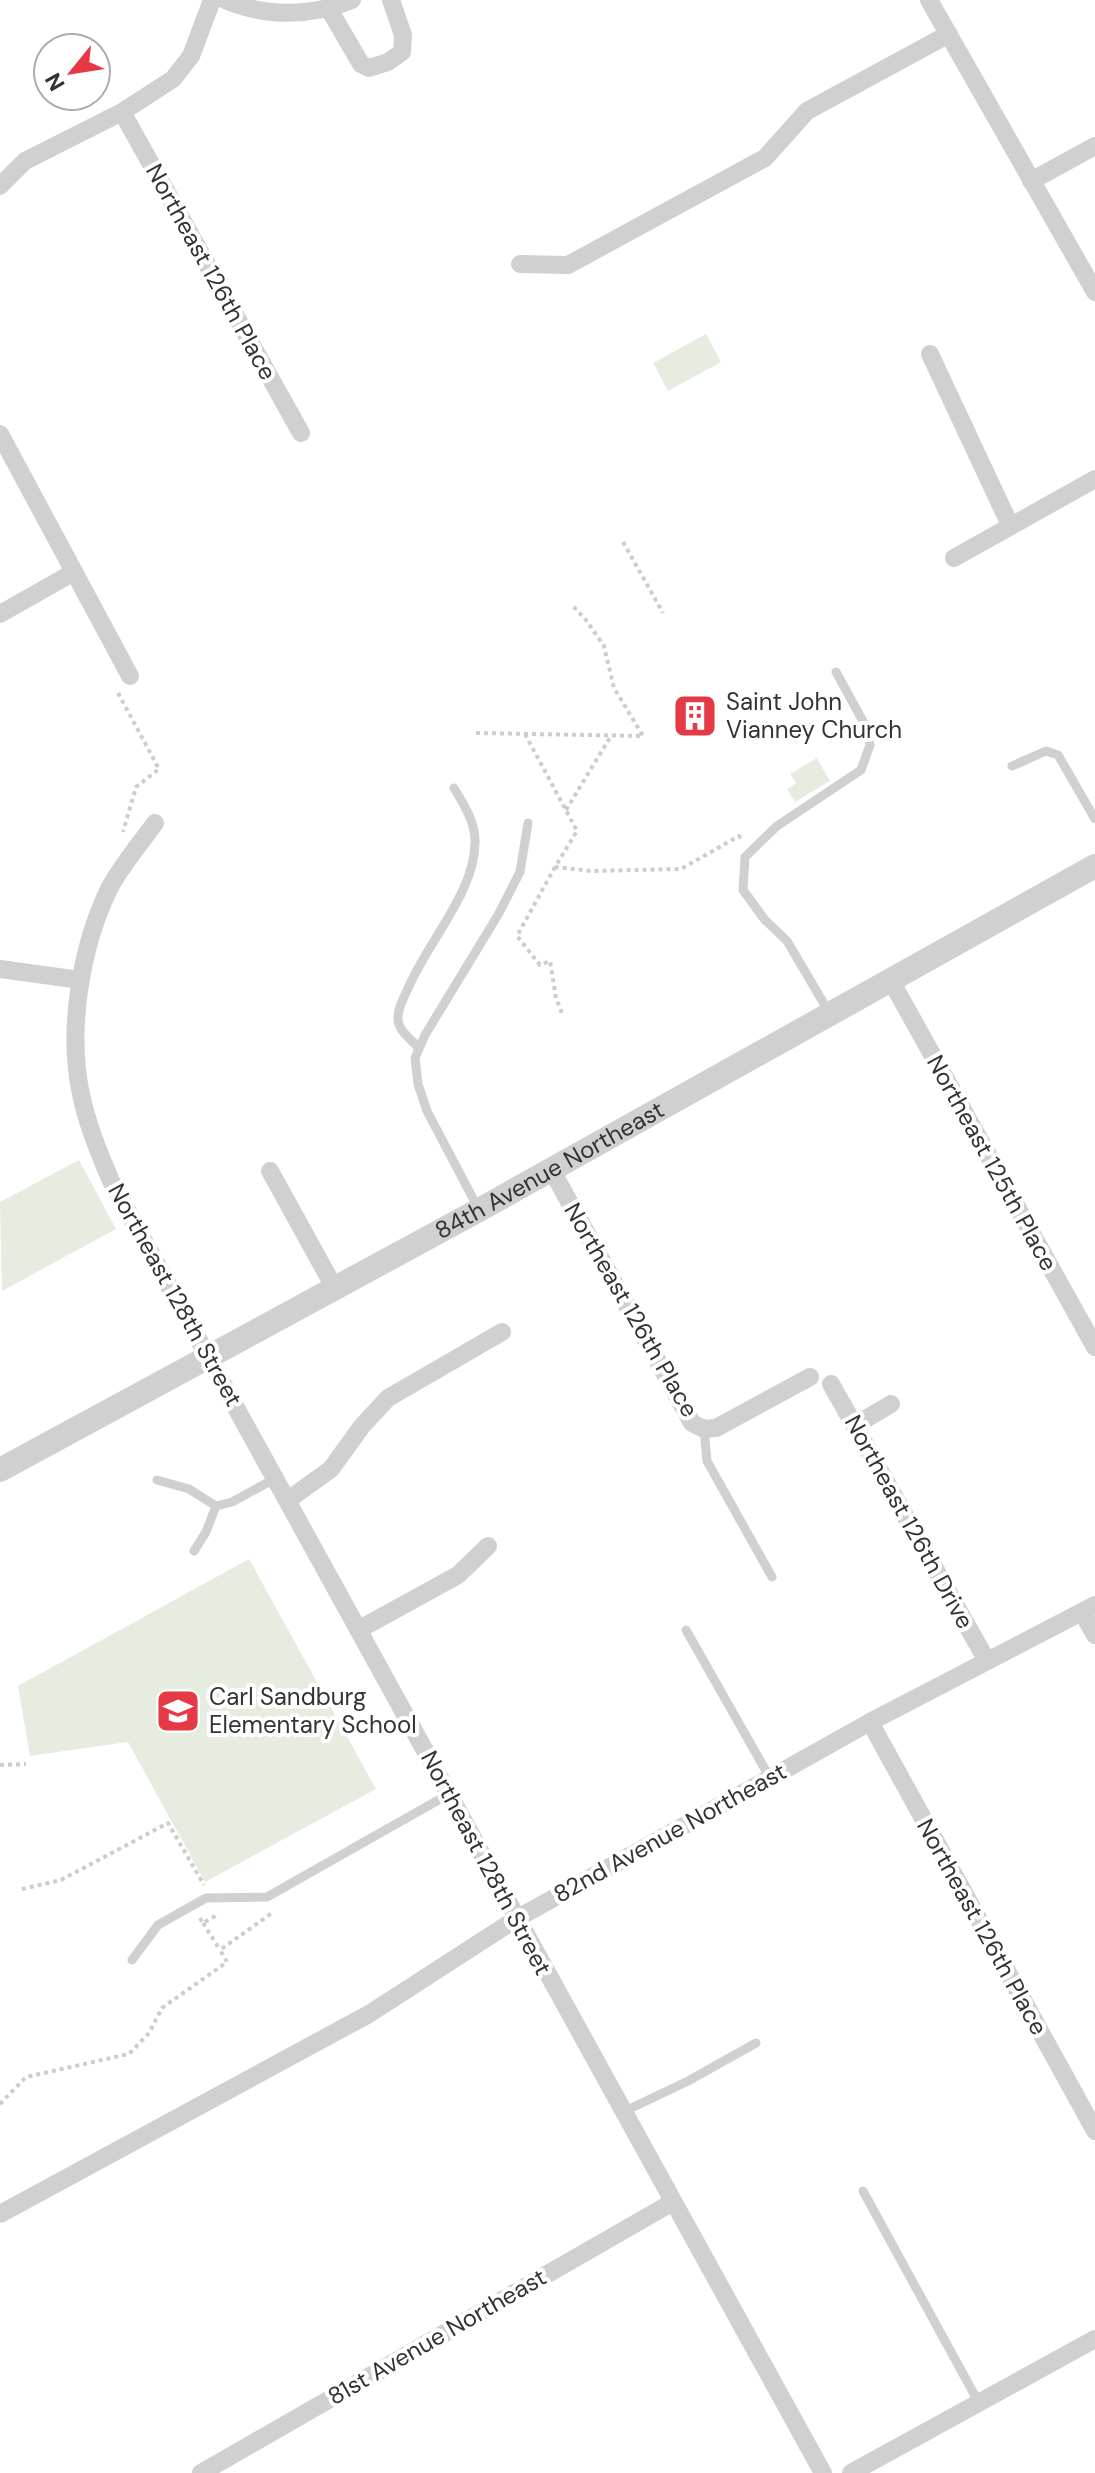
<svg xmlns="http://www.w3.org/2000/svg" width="1095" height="2473" font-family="'DM Sans',sans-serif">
	<rect width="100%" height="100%" fill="#fff"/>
	<path fill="#e6ecdf" d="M 706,334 L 721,362 L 668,391 L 653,363 Z
		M 817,758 L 830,781 L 795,802 L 787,789 L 796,783 L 790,774 Z
		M 79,1160 L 116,1229 L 2,1291 L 0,1202 Z
		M 249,1559 L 376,1789 L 205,1882 L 128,1742 L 30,1756 L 18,1686 Z"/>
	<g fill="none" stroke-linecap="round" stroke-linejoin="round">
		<path stroke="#cdcdcd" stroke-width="4" stroke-dasharray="4 4" stroke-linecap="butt" d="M 623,542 L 663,613
			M 118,693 L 159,769 L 136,787 L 123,832
			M 476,733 L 643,736 L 614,688 L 604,646 L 586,620 L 571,604
			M 525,734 L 577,831 L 555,867 L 591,871 L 681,869 L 739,836 L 742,839
			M 566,810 L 611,736
			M 555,867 L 517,936 L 540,965 L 550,961 L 556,998 L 563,1016
			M 0,1765 L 26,1764
			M 22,1889 L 61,1880 L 168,1823 L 204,1885
			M 200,1918 L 203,1923 L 219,1914
			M 203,1923 L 220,1950
			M 0,2104 L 26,2077 L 129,2054 L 149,2033 L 162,2008 L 227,1962 L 220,1950 L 272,1913"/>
		<path stroke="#d0d0d0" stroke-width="9" d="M 1012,766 L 1046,751 L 1058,755 L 1095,819
			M 830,1014 L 787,941 L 765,920 L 743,890 L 745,857 L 777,826 L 861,770 L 870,745 L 864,723 L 836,672
			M 419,1048 C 412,1040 398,1031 398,1019 C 397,1008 406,994 410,984 C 430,939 477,889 475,839 C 474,820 463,803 454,788
			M 478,1208 L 427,1111 L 418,1084 L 415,1058 L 425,1035 L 498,915 L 520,872 L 528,823
			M 704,1429 L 707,1461 L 772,1577
			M 157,1480 L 189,1489 L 216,1506 L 232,1502 L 276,1478
			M 194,1551 L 206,1532 L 216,1506
			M 686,1630 L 770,1778
			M 132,1960 L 158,1925 L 206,1898 L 267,1897 L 449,1794
			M 623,2112 L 688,2081 L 756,2043
			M 863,2191 L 979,2403"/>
		<path stroke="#d0d0d0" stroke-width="18" d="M 225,0 C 265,17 311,17 352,0
			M 929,0 L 1095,292
			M 329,9 L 361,64 L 369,68 L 388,62 L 402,52 L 403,35 L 391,0
			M 122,112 L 301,433
			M 1031,181 L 1095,146
			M 0,186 L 25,161 L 122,112 L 173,79 L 191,56 L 212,0
			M 520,264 L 568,265 L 765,158 L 807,111 L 949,34
			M 930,354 L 1010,525
			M 0,434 L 130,676
			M 954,558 L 1095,479
			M 0,614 L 74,572
			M 155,823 C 140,844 121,866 109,889 C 81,947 67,1030 81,1094 C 87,1124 99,1153 111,1181 L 823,2473
			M 0,969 L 80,980
			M 890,979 L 1095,1347
			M 551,1169 L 692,1423 L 704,1429 L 716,1428 L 810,1377
			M 270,1171 L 334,1287
			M 831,1384 L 987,1661
			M 854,1426 L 891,1404
			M 288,1500 L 331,1469 L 362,1426 L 388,1398 L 502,1332
			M 1082,1612 L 1095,1635
			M 358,1630 L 458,1575 L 488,1546
			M 870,1722 L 1095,2131
			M 0,2214 L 369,2014 L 516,1919 L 770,1778 L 870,1722 L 1095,1605
			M 201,2473 L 673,2202
			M 851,2473 L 1095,2339"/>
		<path stroke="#d0d0d0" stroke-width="24" id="s1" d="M 0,1470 L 479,1210 L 1095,866"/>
	</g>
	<defs>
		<g id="building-square" transform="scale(2.3)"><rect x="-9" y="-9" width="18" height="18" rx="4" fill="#e63946" stroke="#fff"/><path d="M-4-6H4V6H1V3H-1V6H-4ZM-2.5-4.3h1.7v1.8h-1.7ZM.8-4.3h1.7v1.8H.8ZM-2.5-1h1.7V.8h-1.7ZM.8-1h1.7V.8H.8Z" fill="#fff"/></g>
		<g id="school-square" transform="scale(2.3)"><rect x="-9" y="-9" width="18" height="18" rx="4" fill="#e63946" stroke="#fff"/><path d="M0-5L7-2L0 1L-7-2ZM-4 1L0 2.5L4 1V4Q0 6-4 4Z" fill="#fff"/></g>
	</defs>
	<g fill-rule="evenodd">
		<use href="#building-square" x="695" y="716"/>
		<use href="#school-square" x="178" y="1711"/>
	</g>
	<g text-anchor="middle" stroke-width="8" stroke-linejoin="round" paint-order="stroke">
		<g font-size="24" fill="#333" stroke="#fff">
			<text transform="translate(211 272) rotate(61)" y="8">Northeast 126th Place</text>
			<text transform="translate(992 1163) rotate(61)" y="8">Northeast 125th Place</text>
			<text dy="8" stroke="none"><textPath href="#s1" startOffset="626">84th Avenue Northeast</textPath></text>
			<text transform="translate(175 1295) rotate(61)" y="8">Northeast 128th Street</text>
			<text transform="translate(631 1310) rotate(60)" y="8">Northeast 126th Place</text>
			<text transform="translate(909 1522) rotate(61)" y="8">Northeast 126th Drive</text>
			<text transform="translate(670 1833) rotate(-29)" y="8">82nd Avenue Northeast</text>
			<text transform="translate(486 1863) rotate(62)" y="8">Northeast 128th Street</text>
			<text transform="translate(982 1927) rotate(61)" y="8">Northeast 126th Place</text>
			<text transform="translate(437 2337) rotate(-30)" y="8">81st Avenue Northeast</text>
		</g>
		<g font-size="24" fill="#333" stroke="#fff" text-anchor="start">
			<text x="726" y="710">Saint John<tspan x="726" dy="28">Vianney Church</tspan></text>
			<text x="209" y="1705">Carl Sandburg<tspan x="209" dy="28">Elementary School</tspan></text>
		</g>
	</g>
	<g transform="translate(72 72) rotate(240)"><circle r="38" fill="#ffffff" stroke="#adadad" stroke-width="2"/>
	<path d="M0-6L14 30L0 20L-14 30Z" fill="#e63946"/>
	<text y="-12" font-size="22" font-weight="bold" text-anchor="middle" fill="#333333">N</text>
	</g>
</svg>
